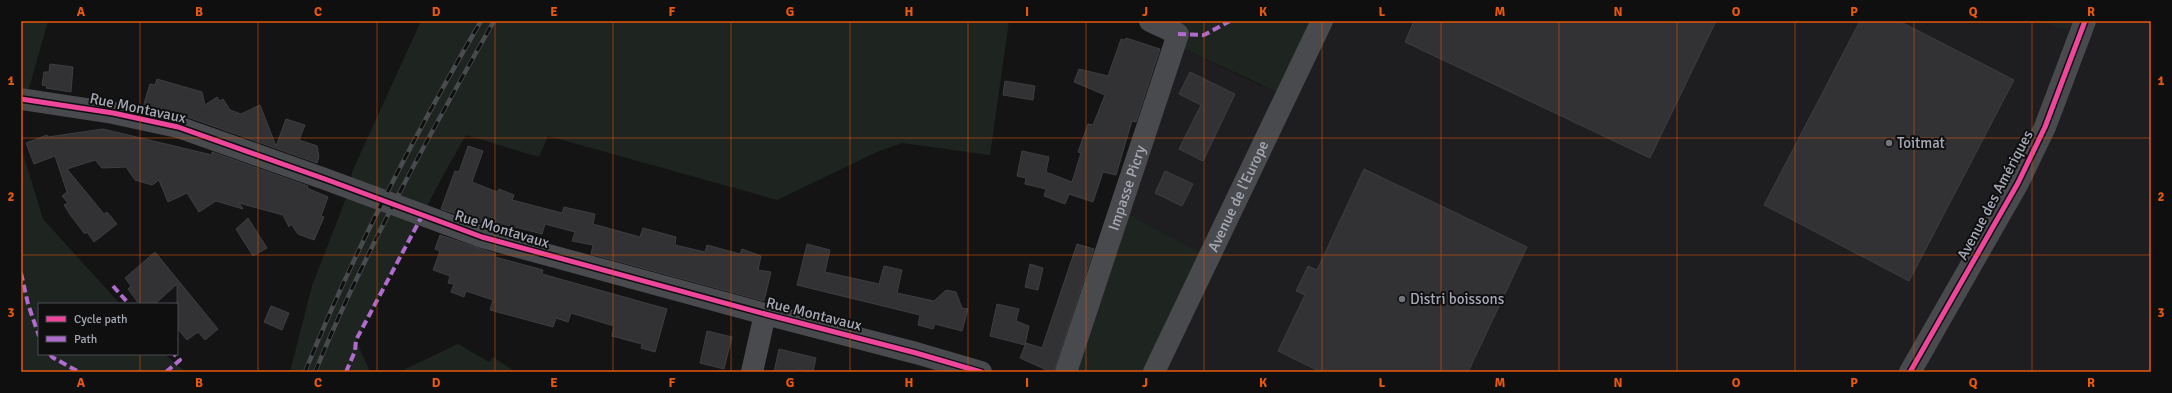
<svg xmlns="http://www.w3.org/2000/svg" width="2172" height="393" font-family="Signika,sans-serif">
	<rect width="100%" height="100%" fill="#141415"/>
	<path fill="#1e1e20" d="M 1308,21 L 2151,21 L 2151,372 L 1153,372 L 1119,210 L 1175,45 L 1262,86 Z"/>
	<path fill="#1e2520" d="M 21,21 L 48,21 L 26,99 L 21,99 Z
		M 421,21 L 1009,21 L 990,155 L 902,143 L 879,151 L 777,200 L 548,136 L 539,157 L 466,135 L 445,172 L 356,340 L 370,372 L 290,372 L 312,286 L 350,188 L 352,172 Z
		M 1150,21 L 1322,21 L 1286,96 L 1175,45 Z
		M 2044,21 L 2085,21 C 2066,32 2063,30 2044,21 Z
		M 21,147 L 43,219 L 120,304 L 39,304 L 39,354 L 164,354 L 186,372 L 21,372 Z
		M 1119,210 L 1208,257 L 1154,372 L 1070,372 Z
		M 458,344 L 489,362 L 493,357 L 515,372 L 399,372 Z"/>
	<path fill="#323234" stroke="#3d3e41" d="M 1414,21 L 1716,21 L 1650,158 L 1405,42 Z
		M 1860,21 L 1899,21 L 2014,80 L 1909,281 L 1764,205 Z
		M 1126,38 L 1160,49 L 1136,122 L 1132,121 L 1116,175 L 1103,172 L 1093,202 L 1069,194 L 1065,204 L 1044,196 L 1046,189 L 1025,184 L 1026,178 L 1017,176 L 1022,151 L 1049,157 L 1046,172 L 1072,182 L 1081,153 L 1078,152 L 1088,124 L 1093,125 L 1105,95 L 1074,82 L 1079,69 L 1108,76 L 1121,39 L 1125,40 Z
		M 50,64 L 73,67 L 71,92 L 46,88 L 47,86 L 42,85 L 44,72 L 49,72 Z
		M 1190,72 L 1235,94 L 1203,161 L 1179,149 L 1201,105 L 1179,94 Z
		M 157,79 L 202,92 L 205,105 L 217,97 L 220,101 L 223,99 L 230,110 L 241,114 L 260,105 L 276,146 L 286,119 L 305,125 L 299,140 L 317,146 L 319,157 L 317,163 L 182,115 L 143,107 L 150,84 L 155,85 Z
		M 1005,81 L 1035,86 L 1033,100 L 1003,95 Z
		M 103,129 L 212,155 L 212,152 L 308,186 L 307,188 L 328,197 L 321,216 L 324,217 L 314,240 L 298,234 L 291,224 L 289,227 L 283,215 L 239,203 L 243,209 L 216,201 L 199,212 L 187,193 L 168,202 L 159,180 L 152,185 L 135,180 L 126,167 L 102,168 L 95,160 L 67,169 L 104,214 L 107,212 L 117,224 L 94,242 L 87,232 L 85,234 L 71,216 L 64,205 L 68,203 L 62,196 L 67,192 L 55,156 L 34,164 L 26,143 L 47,135 L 48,137 Z
		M 468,146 L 483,151 L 472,182 L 497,192 L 499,189 L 514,195 L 512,200 L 562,213 L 564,207 L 595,214 L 593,224 L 640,237 L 643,228 L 676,237 L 675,245 L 705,252 L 707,245 L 740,254 L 742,249 L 761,256 L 758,270 L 771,272 L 764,301 L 591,254 L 593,245 L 572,241 L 575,232 L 545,224 L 542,234 L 507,225 L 505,230 L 441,209 L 455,171 L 459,172 Z
		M 1364,169 L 1527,247 L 1468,372 L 1321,372 L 1278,351 L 1305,295 L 1296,291 L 1308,266 L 1317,270 Z
		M 1165,171 L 1193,184 L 1182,206 L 1155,193 Z
		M 248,218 L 267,248 L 253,256 L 236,229 Z
		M 440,235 L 496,254 L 495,257 L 543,270 L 542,274 L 667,309 L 655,352 L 641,348 L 642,344 L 612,336 L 614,326 L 571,313 L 568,322 L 556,318 L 553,327 L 490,310 L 493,300 L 466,291 L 464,297 L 451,292 L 454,284 L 448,283 L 450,276 L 433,270 L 440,251 L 435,249 Z
		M 807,244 L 830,250 L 825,272 L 879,284 L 884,266 L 902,270 L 897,293 L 934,301 L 946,290 L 956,292 L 962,308 L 968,309 L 962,331 L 935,324 L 933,329 L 918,325 L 920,315 L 797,285 Z
		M 1077,244 L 1094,249 L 1054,372 L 1051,372 L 1020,358 L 1026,343 L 1042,348 Z
		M 155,252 L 218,329 L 205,340 L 198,332 L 187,340 L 177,328 L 177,284 L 155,304 L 139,304 L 128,289 L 131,286 L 125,278 Z
		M 1030,264 L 1043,268 L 1038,290 L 1025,287 Z
		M 997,304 L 1019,309 L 1016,321 L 1029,326 L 1025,345 L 990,336 Z
		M 271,306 L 289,313 L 282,330 L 264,322 Z
		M 707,331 L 732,337 L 724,369 L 700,363 Z
		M 779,349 L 816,358 L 813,372 L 798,369 L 798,372 L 774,372 Z"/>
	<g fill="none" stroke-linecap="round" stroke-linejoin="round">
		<g stroke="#494a4d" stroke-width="22">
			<path d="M 21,99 L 113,113 L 178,127 L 325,179 L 482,237 L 765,314 L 916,353 L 981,372"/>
			<path d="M 752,372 L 765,314"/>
			<path id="s1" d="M 1066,372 L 1178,34 L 1150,21"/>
			<path id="s2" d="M 1154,372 L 1322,21"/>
			<path d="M 1910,372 L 2018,183 L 2045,127 L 2085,21"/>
		</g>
		<g stroke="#4a4b4e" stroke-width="4.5">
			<path id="rail" d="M 305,372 C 354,251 415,134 481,21
				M 315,372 C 365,251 429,135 494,21"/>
		</g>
		<use href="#rail" stroke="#0f0f10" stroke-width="3" stroke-dasharray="9" stroke-linecap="butt"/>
		<path stroke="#b06ccc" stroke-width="4" stroke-dasharray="8 4" stroke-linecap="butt" d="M 1178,34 L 1204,35 L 1230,21
			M 21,273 L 28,304 L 39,336
			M 113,286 L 129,304
			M 50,354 L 52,357 L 79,372
			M 166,372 L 180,360 L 174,354
			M 346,372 L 355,351 L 356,340 L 422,216"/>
		<g stroke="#0f0f10" stroke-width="8">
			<path id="cycleway" d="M 21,99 L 113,113 L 178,127 L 325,179 L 482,237 L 765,314 L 916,353 L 981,372
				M 1910,372 L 2018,183 L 2045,127 L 2085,21"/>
		</g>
		<use href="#cycleway" stroke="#ed469a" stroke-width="5"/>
	</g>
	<path fill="none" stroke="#e8590c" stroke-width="1" stroke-opacity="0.55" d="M 140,21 L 140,304M 258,21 L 258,372M 377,21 L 377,372M 495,21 L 495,372M 613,21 L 613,372M 731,21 L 731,372M 850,21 L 850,372M 968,21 L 968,372M 1086,21 L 1086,372M 1204,21 L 1204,372M 1322,21 L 1322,372M 1441,21 L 1441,372M 1559,21 L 1559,372M 1677,21 L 1677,372M 1795,21 L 1795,372M 1914,21 L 1914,372M 2032,21 L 2032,372M 21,138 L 2151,138M 21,255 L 2151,255M 140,354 L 140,372"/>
	<g fill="#73757d" stroke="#0f0f10" stroke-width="1.5">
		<circle cx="1889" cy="143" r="4"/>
		<circle cx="1402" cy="299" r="4"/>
	</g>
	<g text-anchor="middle" stroke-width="4" stroke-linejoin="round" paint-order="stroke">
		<g font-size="15" fill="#a6a9b5" stroke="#0f0f10">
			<text transform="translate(138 108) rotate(12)" y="5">Rue Montavaux</text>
			<text dy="5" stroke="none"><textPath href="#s1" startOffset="194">Impasse Picry</textPath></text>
			<text transform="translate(1995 195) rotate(-62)" y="5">Avenue des Amériques</text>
			<text dy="5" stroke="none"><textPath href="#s2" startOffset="195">Avenue de l'Europe</textPath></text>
			<text transform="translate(502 229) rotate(17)" y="5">Rue Montavaux</text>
			<text transform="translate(814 314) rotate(14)" y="5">Rue Montavaux</text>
		</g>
		<g font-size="15" fill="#a6a9b5" stroke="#0f0f10" text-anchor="start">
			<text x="1897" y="148">Toitmat</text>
			<text x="1410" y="304">Distri boissons</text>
		</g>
	</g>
	<rect width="2172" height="393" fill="none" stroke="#0f0f10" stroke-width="44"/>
	<rect x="38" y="303" width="140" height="52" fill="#0f0f10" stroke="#4b4d52"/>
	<rect x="46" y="316" width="20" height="6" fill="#ed469a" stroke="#4b4d52"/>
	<text x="74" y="323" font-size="12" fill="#a6a9b5">Cycle path</text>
	<rect x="46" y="336" width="20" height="6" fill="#b06ccc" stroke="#4b4d52"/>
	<text x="74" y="343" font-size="12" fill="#a6a9b5">Path</text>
	<rect x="22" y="22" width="2128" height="349" fill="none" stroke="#e8590c" stroke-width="1.5"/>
	<g font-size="13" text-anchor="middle" font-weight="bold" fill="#e8590c">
		<text x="81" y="16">A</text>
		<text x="199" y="16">B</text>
		<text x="318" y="16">C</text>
		<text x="436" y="16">D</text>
		<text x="554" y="16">E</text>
		<text x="672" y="16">F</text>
		<text x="790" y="16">G</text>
		<text x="909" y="16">H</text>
		<text x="1027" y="16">I</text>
		<text x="1145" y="16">J</text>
		<text x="1263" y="16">K</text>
		<text x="1382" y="16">L</text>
		<text x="1500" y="16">M</text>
		<text x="1618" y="16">N</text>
		<text x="1736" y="16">O</text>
		<text x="1854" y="16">P</text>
		<text x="1973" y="16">Q</text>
		<text x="2091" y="16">R</text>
		<text x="11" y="85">1</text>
		<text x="2161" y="85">1</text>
		<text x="11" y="201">2</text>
		<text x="2161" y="201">2</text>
		<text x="11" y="317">3</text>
		<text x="2161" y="317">3</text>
		<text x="81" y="387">A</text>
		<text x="199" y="387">B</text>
		<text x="318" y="387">C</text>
		<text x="436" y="387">D</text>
		<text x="554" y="387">E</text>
		<text x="672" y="387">F</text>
		<text x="790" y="387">G</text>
		<text x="909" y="387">H</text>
		<text x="1027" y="387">I</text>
		<text x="1145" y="387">J</text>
		<text x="1263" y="387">K</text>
		<text x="1382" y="387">L</text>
		<text x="1500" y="387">M</text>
		<text x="1618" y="387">N</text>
		<text x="1736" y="387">O</text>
		<text x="1854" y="387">P</text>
		<text x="1973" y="387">Q</text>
		<text x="2091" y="387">R</text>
	</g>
</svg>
